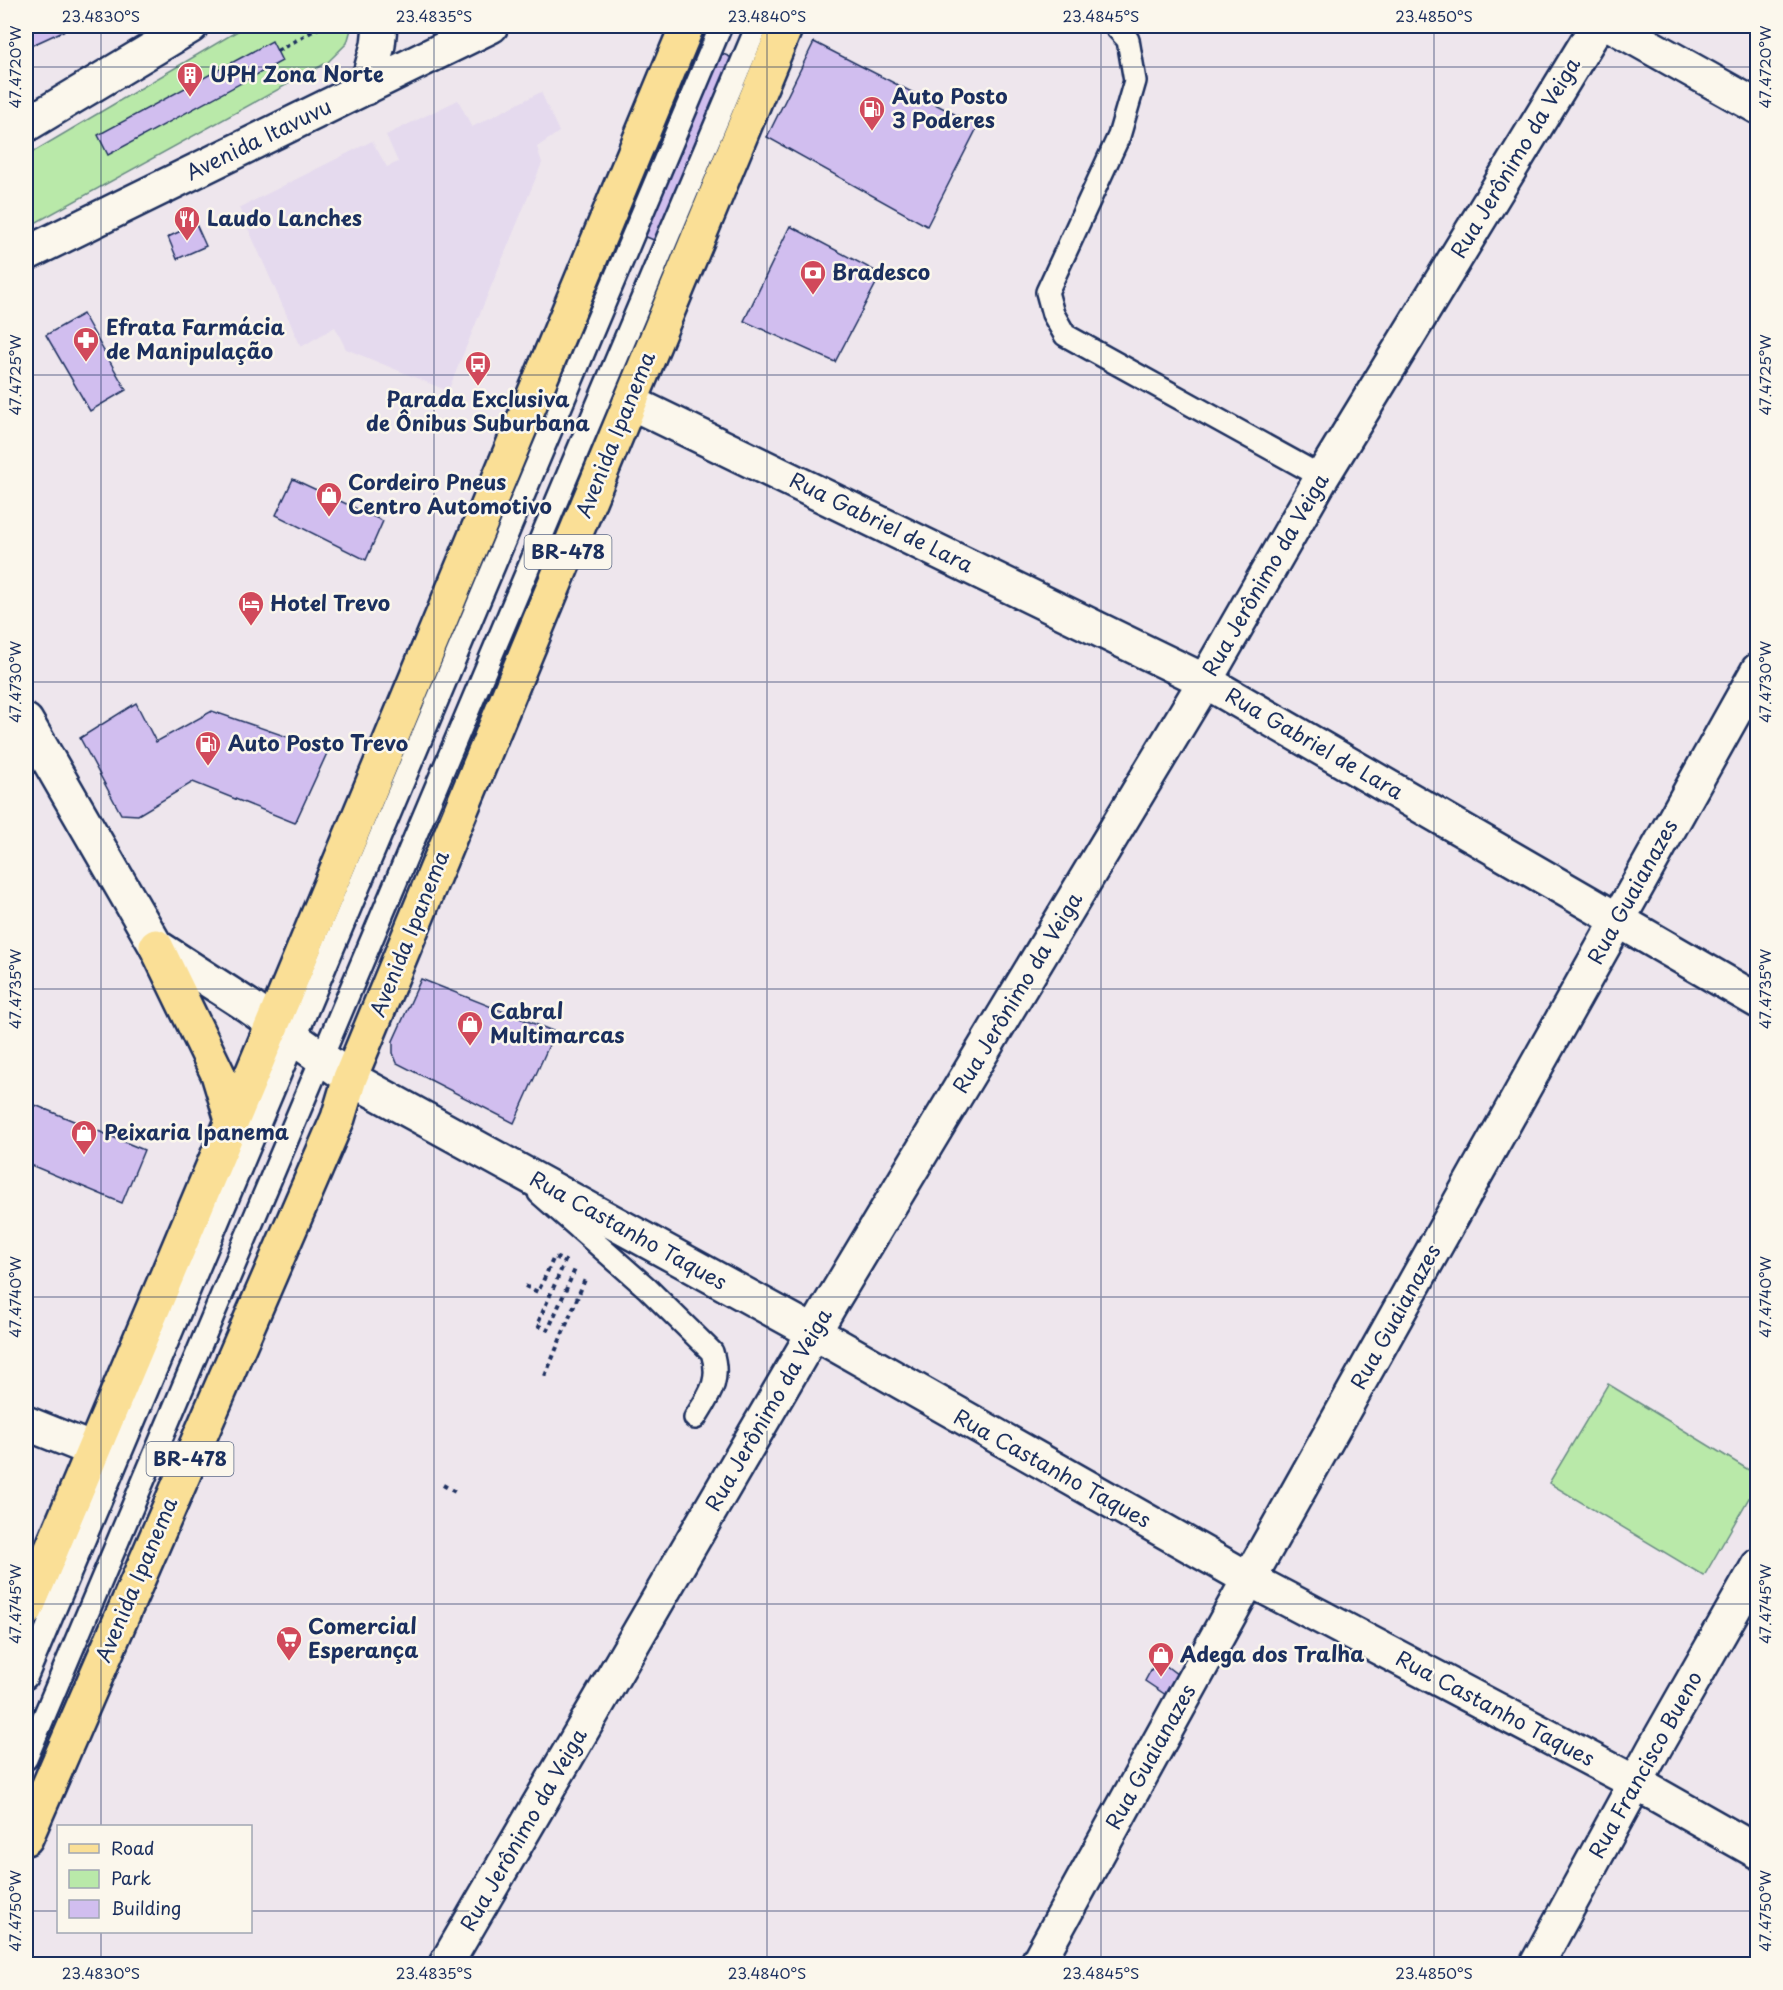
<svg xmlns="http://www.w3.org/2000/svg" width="1783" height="1990" font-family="'Playpen Sans',sans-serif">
	<rect width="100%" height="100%" fill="#eee6ed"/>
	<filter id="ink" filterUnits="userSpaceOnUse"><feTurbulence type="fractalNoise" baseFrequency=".0167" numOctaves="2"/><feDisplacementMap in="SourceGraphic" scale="12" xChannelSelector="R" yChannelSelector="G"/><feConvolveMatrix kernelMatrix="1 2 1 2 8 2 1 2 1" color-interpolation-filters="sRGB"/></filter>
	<g filter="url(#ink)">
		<path fill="#e5daee" d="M 541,92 L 559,132 L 537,147 L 542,163 L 448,391 L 346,349 L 335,327 L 301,347 L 239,208 L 372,141 L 387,167 L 398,162 L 386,135 L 458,100 L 472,127 Z"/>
		<path fill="#b9e9a9" stroke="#6a8c84" stroke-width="1.5" d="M 246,26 L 352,26 L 347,43 L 328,62 L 26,228 L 26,156 Z
			M 1608,1384 L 1757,1475 L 1757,1484 L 1704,1576 L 1549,1483 Z"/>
		<path fill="#d1beef" stroke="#1b2f5e" stroke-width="1.5" d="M 26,26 L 74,26 L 26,48 Z
			M 272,41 L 282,61 L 108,155 L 98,135 Z
			M 814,42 L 978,126 L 927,226 L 767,137 Z
			M 721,53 L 741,62 L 663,244 L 642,235 Z
			M 196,224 L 206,246 L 177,259 L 168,237 Z
			M 790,226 L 881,274 L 835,362 L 744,321 Z
			M 83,314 L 126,390 L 90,411 L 46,335 Z
			M 293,479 L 383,521 L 366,560 L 276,515 Z
			M 136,703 L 156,742 L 212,711 L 328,751 L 295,823 L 193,782 L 138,815 L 121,814 L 80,738 Z
			M 421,979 L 555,1032 L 514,1123 L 397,1063 L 393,1053 L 393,1041 Z
			M 35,1105 L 144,1150 L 122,1203 L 26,1163 L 26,1128 Z
			M 1157,1659 L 1178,1675 L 1166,1695 L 1145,1681 Z"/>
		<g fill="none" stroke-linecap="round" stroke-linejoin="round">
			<g stroke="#1b2f5e" stroke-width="26">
				<path id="service" d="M 1115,26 L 1128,40 L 1135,81 L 1119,136 L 1047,292 L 1053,314 L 1065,335 L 1322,477
					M 539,1193 L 647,1288 L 712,1352 C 721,1381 710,1394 695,1418
					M 26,1678 L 721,26
					M 26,1759 L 757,26"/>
			</g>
			<g stroke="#1b2f5e" stroke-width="38">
				<path id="minor" d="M 630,402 L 1205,681 L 1758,1001
					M 26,1423 L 93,1450
					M 446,1964 L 831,1303 L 1205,681 L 1322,477 L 1597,26
					M 1037,1964 L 1249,1579 L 1758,670
					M 1537,1964 L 1654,1749 L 1758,1566"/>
			</g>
			<g stroke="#1b2f5e" stroke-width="38">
				<path id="secondary" d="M 1613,26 L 1758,107
					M 366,88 L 378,45 L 380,26
					M 26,125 L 191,26
					M 26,254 L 491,26
					M 26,721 L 156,946 L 247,1005 L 350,1078 L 815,1333 L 1249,1579 L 1636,1783 L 1758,1852"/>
			</g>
			<g stroke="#1b2f5e" stroke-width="38">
				<path id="primary" d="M 156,946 L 218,1074 L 232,1120
					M 26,1610 L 254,1069 L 687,26
					M 26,1838 L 338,1118 L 350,1078 L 786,26"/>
			</g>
			<path stroke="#1b2f5e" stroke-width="4" stroke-dasharray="4.5 4.5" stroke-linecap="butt" d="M 277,51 L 322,26
				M 525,1286 L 538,1292 L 554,1257 L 565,1261 L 537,1325 L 548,1330 L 576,1267
				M 545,1376 L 586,1277
				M 443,1485 L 457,1493"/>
			<use href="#service" stroke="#fbf7ec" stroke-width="21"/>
			<use href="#minor" stroke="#fbf7ec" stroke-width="33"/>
			<use href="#secondary" stroke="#fbf7ec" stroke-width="33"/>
			<use href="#primary" stroke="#fadf96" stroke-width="33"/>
		</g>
	</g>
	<path fill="none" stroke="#1b2f5e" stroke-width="1.5" stroke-opacity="0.45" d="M 101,26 L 101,1826M 434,26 L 434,1964M 767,26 L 767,1964M 1101,26 L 1101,1964M 1434,26 L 1434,1964M 26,67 L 1758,67M 26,375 L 1758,375M 26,682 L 1758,682M 26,989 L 1758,989M 26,1297 L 1758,1297M 26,1604 L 1758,1604M 26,1911 L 58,1911M 250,1911 L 1758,1911M 101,1932 L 101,1964"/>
	<defs>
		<g id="building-pin" transform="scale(1.35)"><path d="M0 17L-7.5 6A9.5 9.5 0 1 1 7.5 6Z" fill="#d1495b" stroke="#fbf7ec"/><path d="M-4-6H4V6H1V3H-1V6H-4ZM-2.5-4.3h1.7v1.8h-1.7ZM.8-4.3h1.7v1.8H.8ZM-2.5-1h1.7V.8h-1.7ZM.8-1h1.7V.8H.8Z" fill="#fff"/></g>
		<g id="fuel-pin" transform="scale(1.35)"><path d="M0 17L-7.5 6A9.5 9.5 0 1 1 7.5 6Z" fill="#d1495b" stroke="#fbf7ec"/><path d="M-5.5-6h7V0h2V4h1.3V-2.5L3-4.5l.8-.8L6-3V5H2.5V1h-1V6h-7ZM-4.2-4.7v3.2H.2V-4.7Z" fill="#fff"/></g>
		<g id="restaurant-pin" transform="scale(1.35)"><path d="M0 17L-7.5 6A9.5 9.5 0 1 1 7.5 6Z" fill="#d1495b" stroke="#fbf7ec"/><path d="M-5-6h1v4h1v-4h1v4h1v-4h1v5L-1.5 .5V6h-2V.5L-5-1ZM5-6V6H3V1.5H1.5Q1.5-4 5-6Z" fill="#fff"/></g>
		<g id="bank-pin" transform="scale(1.35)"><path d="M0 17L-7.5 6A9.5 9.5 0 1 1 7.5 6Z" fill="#d1495b" stroke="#fbf7ec"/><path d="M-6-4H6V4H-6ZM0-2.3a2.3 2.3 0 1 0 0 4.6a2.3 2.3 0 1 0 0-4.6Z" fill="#fff"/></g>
		<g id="pharmacy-pin" transform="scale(1.35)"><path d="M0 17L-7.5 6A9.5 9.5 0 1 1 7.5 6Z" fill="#d1495b" stroke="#fbf7ec"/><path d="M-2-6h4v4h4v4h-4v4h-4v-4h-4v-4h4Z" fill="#fff"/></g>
		<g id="bus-pin" transform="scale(1.35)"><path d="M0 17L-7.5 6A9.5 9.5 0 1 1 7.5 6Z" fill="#d1495b" stroke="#fbf7ec"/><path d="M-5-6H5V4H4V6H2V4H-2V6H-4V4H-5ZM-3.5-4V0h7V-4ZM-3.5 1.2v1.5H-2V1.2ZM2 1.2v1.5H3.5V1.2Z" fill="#fff"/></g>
		<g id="shop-pin" transform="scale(1.35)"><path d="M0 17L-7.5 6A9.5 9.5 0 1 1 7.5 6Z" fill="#d1495b" stroke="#fbf7ec"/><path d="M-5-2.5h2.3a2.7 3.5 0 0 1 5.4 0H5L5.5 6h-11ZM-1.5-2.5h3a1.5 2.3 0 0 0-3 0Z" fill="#fff"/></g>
		<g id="hotel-pin" transform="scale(1.35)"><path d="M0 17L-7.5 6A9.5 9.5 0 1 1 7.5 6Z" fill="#d1495b" stroke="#fbf7ec"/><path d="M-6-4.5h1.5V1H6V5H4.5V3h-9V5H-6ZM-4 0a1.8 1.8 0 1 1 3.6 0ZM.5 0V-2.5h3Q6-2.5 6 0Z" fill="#fff"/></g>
		<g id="supermarket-pin" transform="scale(1.35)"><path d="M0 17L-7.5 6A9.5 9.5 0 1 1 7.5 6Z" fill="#d1495b" stroke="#fbf7ec"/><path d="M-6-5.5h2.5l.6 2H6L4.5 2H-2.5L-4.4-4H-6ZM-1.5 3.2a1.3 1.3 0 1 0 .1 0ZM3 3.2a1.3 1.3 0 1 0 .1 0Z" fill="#fff"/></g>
	</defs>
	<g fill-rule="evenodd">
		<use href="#building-pin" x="190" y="75"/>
		<use href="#fuel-pin" x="872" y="109"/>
		<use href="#restaurant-pin" x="187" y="219"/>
		<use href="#bank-pin" x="813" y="273"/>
		<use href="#pharmacy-pin" x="86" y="340"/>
		<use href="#bus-pin" x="478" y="364"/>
		<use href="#shop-pin" x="329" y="495"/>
		<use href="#hotel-pin" x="251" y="604"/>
		<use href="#fuel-pin" x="208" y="744"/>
		<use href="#shop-pin" x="470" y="1024"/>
		<use href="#shop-pin" x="84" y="1133"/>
		<use href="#supermarket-pin" x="289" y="1639"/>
		<use href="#shop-pin" x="1161" y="1655"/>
	</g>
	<g text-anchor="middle" stroke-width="5" stroke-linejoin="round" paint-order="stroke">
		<g fill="#fbf7ec" stroke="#5e6b89" stroke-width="1.5">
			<rect x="524.5" y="535" width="87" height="34" rx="4.5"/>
			<rect x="146.5" y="1442" width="87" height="34" rx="4.5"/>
		</g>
		<g font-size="20" font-weight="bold" fill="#1b2f5e">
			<text x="568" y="559">BR-478</text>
			<text x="190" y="1466">BR-478</text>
		</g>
		<g font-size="21" font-weight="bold" fill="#1b2f5e" stroke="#fbf7ec" text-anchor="start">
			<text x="210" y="82">UPH Zona Norte</text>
			<text x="892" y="104">Auto Posto<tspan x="892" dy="24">3 Poderes</tspan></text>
			<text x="207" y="226">Laudo Lanches</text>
			<text x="832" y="280">Bradesco</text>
			<text x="106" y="335">Efrata Farmácia<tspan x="106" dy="24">de Manipulação</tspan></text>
			<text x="478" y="407" text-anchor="middle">Parada Exclusiva<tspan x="478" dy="24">de Ônibus Suburbana</tspan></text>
			<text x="348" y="490">Cordeiro Pneus<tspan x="348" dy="24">Centro Automotivo</tspan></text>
			<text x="270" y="611">Hotel Trevo</text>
			<text x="228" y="751">Auto Posto Trevo</text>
			<text x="490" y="1019">Cabral<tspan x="490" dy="24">Multimarcas</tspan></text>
			<text x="104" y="1140">Peixaria Ipanema</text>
			<text x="308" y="1634">Comercial<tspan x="308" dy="24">Esperança</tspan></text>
			<text x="1180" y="1662">Adega dos Tralha</text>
		</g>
		<g font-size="21" fill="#1b2f5e" stroke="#fbf7ec">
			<text transform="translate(259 140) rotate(-26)" y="7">Avenida Itavuvu</text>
			<text transform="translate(1516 158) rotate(-59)" y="7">Rua Jerônimo da Veiga</text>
			<text transform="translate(616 435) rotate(-68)" y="7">Avenida Ipanema</text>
			<text transform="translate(881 523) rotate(26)" y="7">Rua Gabriel de Lara</text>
			<text transform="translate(1266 575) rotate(-60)" y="7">Rua Jerônimo da Veiga</text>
			<text transform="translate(1314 744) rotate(30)" y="7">Rua Gabriel de Lara</text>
			<text transform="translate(1633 892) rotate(-61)" y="7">Rua Guaianazes</text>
			<text transform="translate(410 934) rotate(-68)" y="7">Avenida Ipanema</text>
			<text transform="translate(1018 993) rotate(-59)" y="7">Rua Jerônimo da Veiga</text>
			<text transform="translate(628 1231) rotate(29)" y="7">Rua Castanho Taques</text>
			<text transform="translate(1396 1317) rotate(-61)" y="7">Rua Guaianazes</text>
			<text transform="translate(769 1410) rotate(-60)" y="7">Rua Jerônimo da Veiga</text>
			<text transform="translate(1052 1469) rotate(29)" y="7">Rua Castanho Taques</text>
			<text transform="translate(137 1580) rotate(-67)" y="7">Avenida Ipanema</text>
			<text transform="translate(1495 1709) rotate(28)" y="7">Rua Castanho Taques</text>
			<text transform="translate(1151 1757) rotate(-61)" y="7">Rua Guaianazes</text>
			<text transform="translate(1646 1765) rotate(-61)" y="7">Rua Francisco Bueno</text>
			<text transform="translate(524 1830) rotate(-60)" y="7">Rua Jerônimo da Veiga</text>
		</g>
	</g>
	<rect width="1783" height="1990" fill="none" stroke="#fbf7ec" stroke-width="66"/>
	<rect x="57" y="1825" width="195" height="108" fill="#fbf7ec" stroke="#a1a7b3" stroke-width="1.5"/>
	<rect x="69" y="1844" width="30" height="9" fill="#fadf96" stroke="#a1a7b3" stroke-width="1.5"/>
	<text x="111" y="1855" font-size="18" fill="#1b2f5e">Road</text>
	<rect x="69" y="1870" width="30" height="18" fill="#b9e9a9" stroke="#a1a7b3" stroke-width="1.5"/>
	<text x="111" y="1885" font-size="18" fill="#1b2f5e">Park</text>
	<rect x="69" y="1900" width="30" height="18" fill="#d1beef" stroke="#a1a7b3" stroke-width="1.5"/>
	<text x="111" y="1915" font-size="18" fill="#1b2f5e">Building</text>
	<rect x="33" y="33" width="1717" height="1924" fill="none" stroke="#1b2f5e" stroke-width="2"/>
	<g font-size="15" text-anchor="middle" fill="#1b2f5e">
		<text x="101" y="22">23.4830°S</text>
		<text x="434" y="22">23.4835°S</text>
		<text x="767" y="22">23.4840°S</text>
		<text x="1101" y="22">23.4845°S</text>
		<text x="1434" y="22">23.4850°S</text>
		<text transform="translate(1766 67) rotate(-90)" y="5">47.4720°W</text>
		<text transform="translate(16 67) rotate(-90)" y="5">47.4720°W</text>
		<text transform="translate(1766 375) rotate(-90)" y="5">47.4725°W</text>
		<text transform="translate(16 375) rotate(-90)" y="5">47.4725°W</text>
		<text transform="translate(1766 682) rotate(-90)" y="5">47.4730°W</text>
		<text transform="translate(16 682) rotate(-90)" y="5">47.4730°W</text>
		<text transform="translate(1766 989) rotate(-90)" y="5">47.4735°W</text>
		<text transform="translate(16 989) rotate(-90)" y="5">47.4735°W</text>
		<text transform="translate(1766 1297) rotate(-90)" y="5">47.4740°W</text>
		<text transform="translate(16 1297) rotate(-90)" y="5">47.4740°W</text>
		<text transform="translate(1766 1604) rotate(-90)" y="5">47.4745°W</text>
		<text transform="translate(16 1604) rotate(-90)" y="5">47.4745°W</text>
		<text transform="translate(1766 1911) rotate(-90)" y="5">47.4750°W</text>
		<text transform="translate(16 1911) rotate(-90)" y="5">47.4750°W</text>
		<text x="101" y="1979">23.4830°S</text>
		<text x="434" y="1979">23.4835°S</text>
		<text x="767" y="1979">23.4840°S</text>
		<text x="1101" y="1979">23.4845°S</text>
		<text x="1434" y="1979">23.4850°S</text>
	</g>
</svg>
